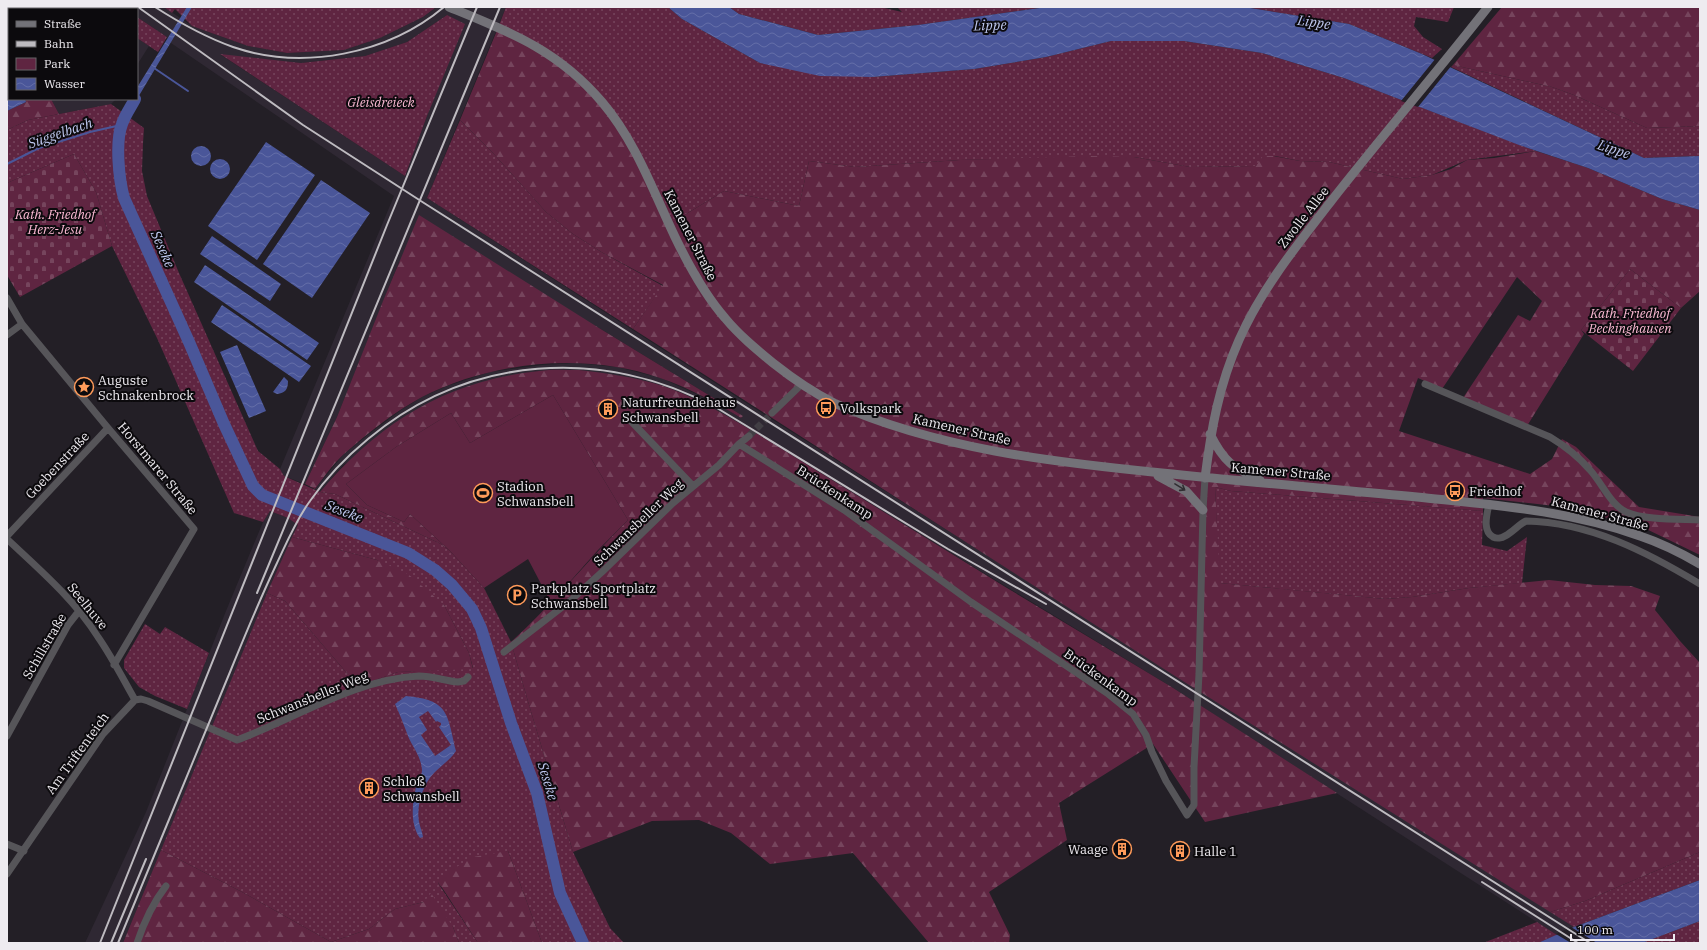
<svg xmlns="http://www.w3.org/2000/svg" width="1707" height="950" font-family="'IBM Plex Serif',serif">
	<defs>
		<pattern id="green-dots" width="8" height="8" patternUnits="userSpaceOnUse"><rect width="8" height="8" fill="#5f2541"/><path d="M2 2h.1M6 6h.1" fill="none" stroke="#76455d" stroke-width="1.8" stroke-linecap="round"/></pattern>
		<pattern id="forest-firs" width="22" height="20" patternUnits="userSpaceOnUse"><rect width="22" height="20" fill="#5f2541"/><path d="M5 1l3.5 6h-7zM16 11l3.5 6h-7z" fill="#76455d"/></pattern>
		<pattern id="cemetery-stones" width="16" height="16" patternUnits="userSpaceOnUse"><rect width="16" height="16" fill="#5f2541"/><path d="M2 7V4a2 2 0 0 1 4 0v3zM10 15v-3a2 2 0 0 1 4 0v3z" fill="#76455d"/></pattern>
		<pattern id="water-waves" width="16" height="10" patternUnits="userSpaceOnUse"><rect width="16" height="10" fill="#4a5699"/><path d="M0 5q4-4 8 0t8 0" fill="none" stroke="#646ea8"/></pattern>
	</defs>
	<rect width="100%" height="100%" fill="#231f26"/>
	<path fill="#2f2833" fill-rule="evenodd" d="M 7,7 L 90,7 L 93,9 L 9,9 L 9,69 L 7,70 Z
		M 122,7 L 164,7 L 192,26 L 203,30 L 248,46 L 287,53 L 344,50 L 380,38 L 423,17 L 437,7 L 506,7 L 427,198 L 784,427 L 1600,943 L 1557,935 L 1170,686 L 704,403 L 579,370 L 539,371 L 492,379 L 343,465 L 320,492 L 315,489 L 343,455 L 369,434 L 401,410 L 422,397 L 447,386 L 490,372 L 542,365 L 575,363 L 617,367 L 661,378 L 716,403 L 741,418 L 743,416 L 599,328 L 399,262 L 337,417 L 305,484 L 284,476 L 280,469 L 394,196 L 171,43 L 167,37 L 137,17 L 137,9 L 125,9 ZM 447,15 L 427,116 L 405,176 L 221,55 L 301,63 L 365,56 L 407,42 Z
		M 137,38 L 149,46 L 137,65 Z
		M 51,99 L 116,99 L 111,104 L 59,114 Z
		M 270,511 L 290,519 L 298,525 L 267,593 L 123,943 L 85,943 L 146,812 L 226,611 L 263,522 Z"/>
	<path fill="url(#green-dots)" d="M 164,7 L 432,7 L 435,8 L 423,17 L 380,38 L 344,50 L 287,53 L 248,46 L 203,30 L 192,26 L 175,9 L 172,13 Z
		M 506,7 L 668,7 L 682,19 L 760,63 L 872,77 L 974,69 L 1046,57 L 1111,41 L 1184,41 L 1262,53 L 1344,78 L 1536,151 L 1467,160 L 1432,175 L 1403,179 L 1329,162 L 1300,161 L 1275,156 L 1256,166 L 1190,167 L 1134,157 L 960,160 L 855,167 L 809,161 L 799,206 L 724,191 L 668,225 L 498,28 Z
		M 729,7 L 880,7 L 902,12 L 897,7 L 1047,7 L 918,25 L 818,35 L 739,14 Z
		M 1244,7 L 1454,7 L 1448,22 L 1416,17 L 1414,26 L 1423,37 L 1442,49 L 1432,58 L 1349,24 Z
		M 447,15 L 465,24 L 427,116 L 405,176 L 220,54 L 301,63 L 365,56 L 407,42 Z
		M 137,17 L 167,37 L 158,52 L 137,38 Z
		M 1453,65 L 1552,87 L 1574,95 L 1647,128 L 1700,126 L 1700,156 L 1644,158 L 1451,67 Z
		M 111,104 L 144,128 L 143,143 L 142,171 L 147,196 L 179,273 L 258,451 L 280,469 L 284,476 L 320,492 L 335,494 L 441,544 L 450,551 L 484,588 L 511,642 L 527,698 L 573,852 L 610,928 L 624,943 L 542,943 L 508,851 L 438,883 L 478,943 L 459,943 L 453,927 L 424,902 L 395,909 L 369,929 L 331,942 L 242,892 L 161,850 L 267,593 L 285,601 L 358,686 L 398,672 L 473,668 L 469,653 L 444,605 L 377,560 L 292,537 L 298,525 L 288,518 L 270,511 L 263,522 L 234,513 L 157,338 L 112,246 L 96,192 L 74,154 L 7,183 L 7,130 L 28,120 Z
		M 460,120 L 492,152 L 546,212 L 573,234 L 603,253 L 663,286 L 633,329 L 427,198 Z
		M 1215,487 L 1231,491 L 1483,511 L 1482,545 L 1507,551 L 1527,537 L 1522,583 L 1469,588 L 1412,597 L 1385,599 L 1219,583 Z
		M 145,624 L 160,634 L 165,627 L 209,653 L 187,709 L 155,696 L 139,687 L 124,668 L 124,660 Z
		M 1700,852 L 1700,880 L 1574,927 L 1550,912 L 1585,901 Z
		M 1700,921 L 1700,943 L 1642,943 L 1644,942 Z
		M 1537,922 L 1557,935 L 1538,943 L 1483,943 Z"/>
	<path fill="url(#forest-firs)" d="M 1502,7 L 1700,7 L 1700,126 L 1647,128 L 1574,95 L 1552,87 L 1453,65 Z
		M 498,28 L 545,55 L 582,86 L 615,123 L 634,155 L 668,225 L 724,191 L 799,206 L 809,161 L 855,167 L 960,160 L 1090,156 L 1134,157 L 1190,167 L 1256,166 L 1263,156 L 1273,156 L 1300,161 L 1329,162 L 1403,179 L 1432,175 L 1451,169 L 1467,160 L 1494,158 L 1536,151 L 1588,168 L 1662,199 L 1700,210 L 1700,291 L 1681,308 L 1630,269 L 1581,330 L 1584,334 L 1527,426 L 1463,398 L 1518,315 L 1530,321 L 1542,301 L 1517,277 L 1442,389 L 1418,378 L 1399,431 L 1530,474 L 1552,459 L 1562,439 L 1576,447 L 1639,507 L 1700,517 L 1700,555 L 1638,525 L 1555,506 L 1483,498 L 1483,511 L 1231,491 L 1215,487 L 1220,583 L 1385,599 L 1412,597 L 1469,588 L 1549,580 L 1595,585 L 1631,586 L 1660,596 L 1655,610 L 1680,641 L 1700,663 L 1700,852 L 1585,901 L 1550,912 L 1175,676 L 633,329 L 663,285 L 603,253 L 573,234 L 546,212 L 492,152 L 460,120 Z
		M 25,99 L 51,99 L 59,114 L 28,120 L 7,130 L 7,111 L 26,102 Z
		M 419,215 L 599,328 L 743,416 L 741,418 C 716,403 688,387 660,378 C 585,352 493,361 422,397 C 394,412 368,433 344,454 C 333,464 324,477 315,489 L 305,484 L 337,417 L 383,301 Z
		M 579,370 C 606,373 634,377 660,385 C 691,395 718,411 746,427 L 1007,588 L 1170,686 L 1337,793 L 1205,822 L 1153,744 L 1059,803 L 1067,840 L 989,892 L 1010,935 L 1009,943 L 929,943 L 853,853 L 770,864 L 731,833 L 699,820 L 652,821 L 573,852 L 527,698 L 511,642 C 553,604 588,560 628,520 L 553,395 L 470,443 L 451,413 L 396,447 L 346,484 L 367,505 L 404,522 L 410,514 L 450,551 L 441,544 L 335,494 L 320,492 C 380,422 446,381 539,371 C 552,369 566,370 579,370 Z
		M 292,537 L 377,560 L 408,574 L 444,605 L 469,653 L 473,669 L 398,672 L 358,686 L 285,601 L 267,593 Z
		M 161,850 L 242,892 L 331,942 L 369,929 L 395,909 L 424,902 L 431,893 L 453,927 L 459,943 L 123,943 Z
		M 508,851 L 542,943 L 478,943 L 443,889 L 438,883 L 450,871 L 473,857 Z"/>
	<path fill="url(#cemetery-stones)" d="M 74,154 L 96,192 L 112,246 L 20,297 L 7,275 L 7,183 Z
		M 1630,269 L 1681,308 L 1633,371 L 1581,330 Z"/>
	<path fill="#5f2541" d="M 553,395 L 628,520 L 598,550 L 551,603 L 528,559 L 484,588 L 450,551 L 410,514 L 404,522 L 367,505 L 346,484 L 396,447 L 451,413 L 470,443 Z"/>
	<path fill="url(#water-waves)" fill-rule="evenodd" d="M 187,7 L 192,7 L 137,99 L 128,124 L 121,119 L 131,99 L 137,99 L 138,86 Z
		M 668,7 L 729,7 L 739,14 L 818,35 L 918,25 L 1047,7 L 1244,7 L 1349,24 L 1422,54 L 1644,158 L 1700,156 L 1700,210 L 1662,199 L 1588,168 L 1519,145 L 1344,78 L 1262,53 L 1184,41 L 1111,41 L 1046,57 L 974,69 L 872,77 L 820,76 L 760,63 L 682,19 Z
		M 7,95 L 9,95 L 9,99 L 25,99 L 26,102 L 7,111 Z
		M 266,142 L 315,175 L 257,260 L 208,226 Z
		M191 156a10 10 0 1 1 20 0a10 10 0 1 1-20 0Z
		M210 169a10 10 0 1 1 20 0a10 10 0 1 1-20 0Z
		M 321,180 L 370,213 L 312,298 L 263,264 Z
		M 212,236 L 281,284 L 270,301 L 200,254 Z
		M 205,265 L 319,343 L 307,360 L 194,282 Z
		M 222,305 L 311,366 L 299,382 L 211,322 Z
		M 237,345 L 266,411 L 249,418 L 220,352 Z
		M 284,377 L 288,381 C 288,390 285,393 277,394 L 273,392 Z
		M 406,696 C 449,700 447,713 456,751 C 450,760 442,765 434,773 C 423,784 416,806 419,822 C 420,827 422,831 423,837 L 420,838 C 410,825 412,803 416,787 C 418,782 422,776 422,770 C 421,756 413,748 408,736 C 404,725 400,715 395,704 ZM 428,711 L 436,722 L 437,721 L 441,723 L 441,725 L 439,727 L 451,745 L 435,756 L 421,735 L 427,730 L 419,717 Z
		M 1700,880 L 1700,921 L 1642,943 L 1538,943 L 1574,927 Z"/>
	<path fill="#231f26" d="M 1436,58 L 1452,65 L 1418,107 L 1401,101 Z
		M 1571,927 L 1597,943 L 1571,943 L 1556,934 Z"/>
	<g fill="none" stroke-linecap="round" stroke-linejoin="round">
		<path stroke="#4a5699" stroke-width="2" d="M 154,68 L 188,91
			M 7,164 L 39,148 L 90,132 L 121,125"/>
		<path stroke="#4a5699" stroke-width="12" d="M 135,99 C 131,107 125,115 122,124 C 115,142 119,180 124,198 L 189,342 L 224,424 L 253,486 L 262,495 L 408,553 L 435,570 L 452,585 L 472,609 L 481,628 L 511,723 L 537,793 L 560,893 L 583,943"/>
		<path stroke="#413e44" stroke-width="7" stroke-dasharray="7 3.5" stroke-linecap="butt" d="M 749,436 L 772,413"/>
		<path stroke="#565559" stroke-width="7" d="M 7,298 L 22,324 L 108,428 L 194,529 L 114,665
			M 7,335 L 22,324
			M 1425,384 L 1550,437 C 1565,446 1578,456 1590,470 C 1602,483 1610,504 1626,512 C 1643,520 1680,519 1700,520
			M 772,413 L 802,384
			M 629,419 L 693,486
			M 739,444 L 844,510 L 971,602 L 1107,693 L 1133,714 L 1146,735 L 1152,752 L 1166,781 L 1187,815 L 1194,805 L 1194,767 L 1199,674 L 1203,510 L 1205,478
			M 1489,504 C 1487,514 1482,531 1493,537 C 1497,539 1502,538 1505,536 C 1513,532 1518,525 1526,521 C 1589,522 1647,552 1700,584
			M 7,536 L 108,428
			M 7,539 C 39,569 74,599 98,637 C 112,657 123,679 135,700
			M 504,652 L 570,601 L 602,572 L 673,503 L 719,465 L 739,444 L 749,436
			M 7,736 L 68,625 L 79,611
			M 7,844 L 24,851
			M 7,874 L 103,734 L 135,700 L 141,699 L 148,701 L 237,740 C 296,718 356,679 419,676 C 432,676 446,681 458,682 L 464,681 L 468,677
			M 137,943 C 144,922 152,904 166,886"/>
		<path stroke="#737278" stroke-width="9" d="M 449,7 C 510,32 558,50 602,102 C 636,142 653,191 675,237 C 689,266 704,294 725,318 C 739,335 756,349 773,363 C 792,378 812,392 834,403 C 937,449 1051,462 1162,473 C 1247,482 1332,489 1417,497 C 1493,505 1568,510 1640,536 C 1661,543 1681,553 1700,564
			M 1210,434 C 1224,462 1232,467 1260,480
			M 1158,476 L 1186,491 L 1203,510
			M 1205,478 C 1211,430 1219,385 1239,340 C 1262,288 1297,245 1332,200 C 1383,135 1437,72 1488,7"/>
		<path stroke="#bebbc0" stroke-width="2" d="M 138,7 L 303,125 L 424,203 L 1590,943
			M 155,7 C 180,23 205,37 233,47 C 303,71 388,54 444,7
			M 257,593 L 500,7
			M 1482,882 L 1578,943
			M 100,943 L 387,225 L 477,7
			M 111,943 L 146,859
			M 118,943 C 155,853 193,762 230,672 C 245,635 260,599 277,563 C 287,542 296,520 310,501 C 326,478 346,457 368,439 C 469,355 603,346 717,408 L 948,549 L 1046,604"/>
	</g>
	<defs><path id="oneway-shaft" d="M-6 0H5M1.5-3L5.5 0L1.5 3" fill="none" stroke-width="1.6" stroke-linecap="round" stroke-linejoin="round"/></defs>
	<use stroke="#302e32" href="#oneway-shaft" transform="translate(1180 487) rotate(32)"/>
	<defs>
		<g id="sight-ring" transform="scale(1)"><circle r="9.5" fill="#0c0a0d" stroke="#ff9b5a" stroke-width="1.5"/><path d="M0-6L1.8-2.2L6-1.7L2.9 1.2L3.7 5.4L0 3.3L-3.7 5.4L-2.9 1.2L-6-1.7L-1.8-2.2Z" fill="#ff9b5a"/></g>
		<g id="bus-ring" transform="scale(1)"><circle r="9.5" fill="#0c0a0d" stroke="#ff9b5a" stroke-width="1.5"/><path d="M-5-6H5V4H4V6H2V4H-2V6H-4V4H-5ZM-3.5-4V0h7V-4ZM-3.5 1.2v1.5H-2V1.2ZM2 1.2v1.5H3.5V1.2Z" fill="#ff9b5a"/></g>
		<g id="building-ring" transform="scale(1)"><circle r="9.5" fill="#0c0a0d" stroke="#ff9b5a" stroke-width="1.5"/><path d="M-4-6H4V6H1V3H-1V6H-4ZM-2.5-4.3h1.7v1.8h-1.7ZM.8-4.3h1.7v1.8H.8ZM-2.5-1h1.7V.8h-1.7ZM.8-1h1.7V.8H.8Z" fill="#ff9b5a"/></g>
		<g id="stadium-ring" transform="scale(1)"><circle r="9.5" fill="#0c0a0d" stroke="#ff9b5a" stroke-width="1.5"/><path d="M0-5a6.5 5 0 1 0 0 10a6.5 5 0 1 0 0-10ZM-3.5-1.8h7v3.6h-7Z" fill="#ff9b5a"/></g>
		<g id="parking-ring" transform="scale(1)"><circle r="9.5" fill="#0c0a0d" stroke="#ff9b5a" stroke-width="1.5"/><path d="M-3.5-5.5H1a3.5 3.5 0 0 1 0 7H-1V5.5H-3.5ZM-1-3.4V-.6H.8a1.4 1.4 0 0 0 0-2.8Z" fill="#ff9b5a"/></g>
	</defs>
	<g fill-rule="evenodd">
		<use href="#sight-ring" x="84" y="387"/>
		<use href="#bus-ring" x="826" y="408"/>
		<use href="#building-ring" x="608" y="409"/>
		<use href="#bus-ring" x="1455" y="491"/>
		<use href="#stadium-ring" x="483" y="493"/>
		<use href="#parking-ring" x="517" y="595"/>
		<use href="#building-ring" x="369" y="788"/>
		<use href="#building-ring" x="1122" y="849"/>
		<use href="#building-ring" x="1180" y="851"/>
	</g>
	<g text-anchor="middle" stroke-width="4" stroke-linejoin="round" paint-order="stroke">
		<g font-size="13" font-style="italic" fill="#fcbad4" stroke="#0c0a0d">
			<text x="381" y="107">Gleisdreieck</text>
			<text x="55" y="219">Kath. Friedhof<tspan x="55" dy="15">Herz-Jesu</tspan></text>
			<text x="1630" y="318">Kath. Friedhof<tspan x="1630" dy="15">Beckinghausen</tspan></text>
		</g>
		<g font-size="13" fill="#eeebf0" stroke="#0c0a0d">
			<text transform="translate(1303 217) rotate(-52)" y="5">Zwolle Allee</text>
			<text transform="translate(691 235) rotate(63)" y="5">Kamener Straße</text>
			<text transform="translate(962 429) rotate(13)" y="5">Kamener Straße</text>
			<text transform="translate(57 465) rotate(-47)" y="5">Goebenstraße</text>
			<text transform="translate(158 468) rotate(50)" y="5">Horstmarer Straße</text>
			<text transform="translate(1281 471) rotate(5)" y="5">Kamener Straße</text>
			<text transform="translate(835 492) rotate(33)" y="5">Brückenkamp</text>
			<text transform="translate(1600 513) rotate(15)" y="5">Kamener Straße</text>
			<text transform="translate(638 522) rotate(-44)" y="5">Schwansbeller Weg</text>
			<text transform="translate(88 606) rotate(51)" y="5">Seelhuve</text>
			<text transform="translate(44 646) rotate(-60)" y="5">Schillstraße</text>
			<text transform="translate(1101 677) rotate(36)" y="5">Brückenkamp</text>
			<text transform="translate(312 697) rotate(-22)" y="5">Schwansbeller Weg</text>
			<text transform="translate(77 753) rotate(-54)" y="5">Am Triftenteich</text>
		</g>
		<g font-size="13" fill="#eeebf0" stroke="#0c0a0d" text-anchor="start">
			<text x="98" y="385">Auguste<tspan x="98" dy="15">Schnakenbrock</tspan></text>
			<text x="622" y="407">Naturfreundehaus<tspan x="622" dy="15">Schwansbell</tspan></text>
			<text x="840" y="413">Volkspark</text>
			<text x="497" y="491">Stadion<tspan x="497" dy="15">Schwansbell</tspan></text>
			<text x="1469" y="496">Friedhof</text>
			<text x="531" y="593">Parkplatz Sportplatz<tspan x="531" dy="15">Schwansbell</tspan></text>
			<text x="383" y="786">Schloß<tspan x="383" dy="15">Schwansbell</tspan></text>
			<text x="1108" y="854" text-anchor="end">Waage</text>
			<text x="1194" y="856">Halle 1</text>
		</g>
		<g font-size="14" font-style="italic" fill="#bec7ee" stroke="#0c0a0d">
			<text transform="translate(1314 22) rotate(8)" y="5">Lippe</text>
			<text transform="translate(990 25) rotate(-2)" y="5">Lippe</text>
			<text transform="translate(60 133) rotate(-19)" y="5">Süggelbach</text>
			<text transform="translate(1614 149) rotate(18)" y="5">Lippe</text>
			<text transform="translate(163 249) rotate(66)" y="5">Seseke</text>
			<text transform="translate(344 511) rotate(21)" y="5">Seseke</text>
			<text transform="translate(548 781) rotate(73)" y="5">Seseke</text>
		</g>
	</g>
	<rect width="1707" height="950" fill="none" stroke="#eeebf0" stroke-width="16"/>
	<rect x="8" y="8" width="130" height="92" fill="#0c0a0d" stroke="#666468"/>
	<rect x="16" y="21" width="20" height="6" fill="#737278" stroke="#666468"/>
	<text x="44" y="28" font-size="12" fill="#eeebf0">Straße</text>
	<rect x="16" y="41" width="20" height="6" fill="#bebbc0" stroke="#666468"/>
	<text x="44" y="48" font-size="12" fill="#eeebf0">Bahn</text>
	<rect x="16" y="58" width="20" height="12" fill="#5f2541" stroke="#666468"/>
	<text x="44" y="68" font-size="12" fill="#eeebf0">Park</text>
	<rect x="16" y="78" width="20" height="12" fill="url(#water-waves)" stroke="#666468"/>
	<text x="44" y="88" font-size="12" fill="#eeebf0">Wasser</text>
	<path d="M1571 934v6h103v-6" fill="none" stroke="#eeebf0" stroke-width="2"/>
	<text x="1577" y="934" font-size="12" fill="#eeebf0" stroke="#0c0a0d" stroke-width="3" paint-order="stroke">100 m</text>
</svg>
